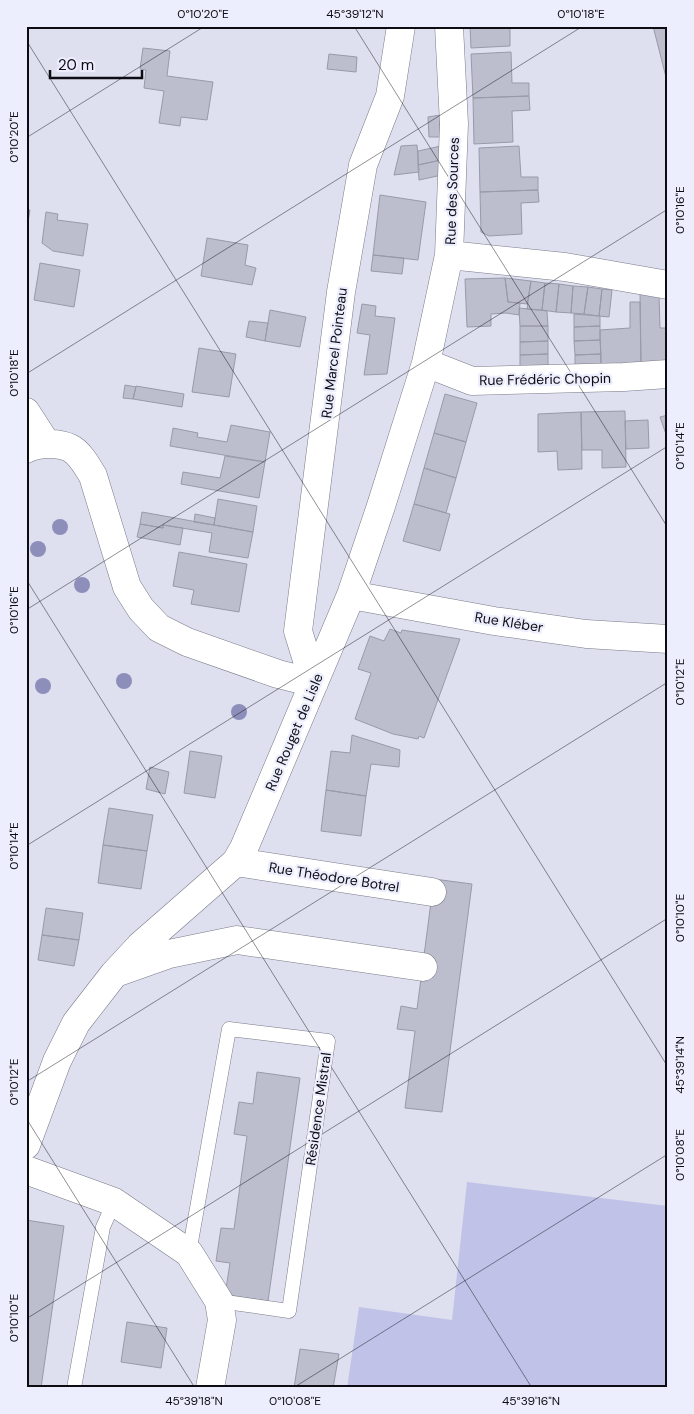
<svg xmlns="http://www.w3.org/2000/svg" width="694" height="1414" font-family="'DM Sans',sans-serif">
	<rect width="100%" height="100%" fill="#dee0f0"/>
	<path fill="#c0c2e7" d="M 467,1182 L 668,1206 L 668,1388 L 347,1388 L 359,1307 L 452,1320 Z"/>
	<path fill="#bcbdcd" stroke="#999aa9" d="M 470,26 L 510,26 L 510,46 L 471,48 Z
		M 653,26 L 668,26 L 668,85 Z
		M 143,48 L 170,51 L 167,76 L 213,82 L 207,120 L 181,117 L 180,126 L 159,123 L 164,91 L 144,88 L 146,70 L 140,69 Z
		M 511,52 L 512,83 L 529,83 L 529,96 L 473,98 L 471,54 Z
		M 329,54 L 357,57 L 356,72 L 327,69 Z
		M 529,96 L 530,110 L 512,111 L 513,142 L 474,144 L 473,98 Z
		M 440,115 L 440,137 L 429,137 L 428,117 Z
		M 417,145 L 419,172 L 394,175 L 401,146 Z
		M 441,146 L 441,160 L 418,165 L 418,151 Z
		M 519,146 L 521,177 L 538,177 L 538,190 L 480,192 L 479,148 Z
		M 441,160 L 442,175 L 419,180 L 418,165 Z
		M 538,190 L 539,202 L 521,203 L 522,234 L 489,236 L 481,232 L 480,192 Z
		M 380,195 L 426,202 L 418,260 L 373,255 Z
		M 26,209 L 30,210 L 26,234 Z
		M 46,212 L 58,214 L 57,220 L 88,224 L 83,256 L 53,251 L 42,243 Z
		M 207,238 L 248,245 L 245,265 L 256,268 L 252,285 L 201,276 Z
		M 373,255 L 404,258 L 402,274 L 371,271 Z
		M 40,263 L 80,270 L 74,307 L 34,300 Z
		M 505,278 L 531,281 L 527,304 L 508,302 Z
		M 505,278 L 508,302 L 520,303 L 519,315 L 506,313 L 491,314 L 491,326 L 467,327 L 465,279 Z
		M 531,281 L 545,283 L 542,310 L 527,309 Z
		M 545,283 L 559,284 L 556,312 L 542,310 Z
		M 559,284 L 573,286 L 571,313 L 556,312 Z
		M 573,286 L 588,287 L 584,314 L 571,313 Z
		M 588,287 L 602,289 L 599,316 L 584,314 Z
		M 602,289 L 612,290 L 609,317 L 599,316 Z
		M 640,292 L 659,296 L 660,328 L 668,328 L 668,367 L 641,367 Z
		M 630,302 L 640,302 L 641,367 L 601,368 L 600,330 L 630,328 Z
		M 362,304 L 376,306 L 375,316 L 395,318 L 387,374 L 364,375 L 370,335 L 357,333 Z
		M 519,308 L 547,311 L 548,326 L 520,326 Z
		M 270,310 L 306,317 L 300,347 L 265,341 Z
		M 574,314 L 600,316 L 600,326 L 574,327 Z
		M 249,321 L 268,323 L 265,341 L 246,337 Z
		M 520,326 L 548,326 L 548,341 L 520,342 Z
		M 600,326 L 600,340 L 574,341 L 574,327 Z
		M 600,340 L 601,354 L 575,355 L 574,341 Z
		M 548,341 L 548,354 L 520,355 L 520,342 Z
		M 199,348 L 236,354 L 229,397 L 192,392 Z
		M 548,354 L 548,370 L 520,370 L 520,355 Z
		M 601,354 L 601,368 L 575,369 L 575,355 Z
		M 125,385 L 136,387 L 133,399 L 123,398 Z
		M 136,386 L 184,394 L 182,407 L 133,399 Z
		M 445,394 L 477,403 L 466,442 L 434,433 Z
		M 625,411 L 626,467 L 602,468 L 602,450 L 582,450 L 581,412 Z
		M 581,412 L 582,469 L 558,470 L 557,451 L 538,452 L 538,414 Z
		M 668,415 L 668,440 L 660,417 Z
		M 648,420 L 649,448 L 626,449 L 625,421 Z
		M 231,425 L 270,432 L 265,462 L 170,446 L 173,428 L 198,433 L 197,437 L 227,442 Z
		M 434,433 L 466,442 L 456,478 L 424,468 Z
		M 225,456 L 265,462 L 259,498 L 181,484 L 183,472 L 220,478 Z
		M 424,468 L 456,478 L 446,513 L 414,504 Z
		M 218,499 L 257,506 L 253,532 L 214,525 Z
		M 414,504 L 450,514 L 440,551 L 403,541 Z
		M 142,512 L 253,532 L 248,558 L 209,552 L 212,533 L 163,525 L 163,528 L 140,524 Z
		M 195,514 L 215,518 L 214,525 L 194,522 Z
		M 140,524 L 163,528 L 163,525 L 183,528 L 180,545 L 137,537 Z
		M 179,552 L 247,564 L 239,612 L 191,604 L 194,590 L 173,586 Z
		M 390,629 L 401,633 L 402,630 L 460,639 L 424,738 L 419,736 L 418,739 L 393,734 L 355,719 L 371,673 L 358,669 L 370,636 L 384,641 Z
		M 352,735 L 400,750 L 399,767 L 371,764 L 366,796 L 326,790 L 331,751 L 350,753 Z
		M 190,751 L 222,756 L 215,798 L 184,793 Z
		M 150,767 L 169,772 L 165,794 L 146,789 Z
		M 326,790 L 366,796 L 361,836 L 321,831 Z
		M 109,808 L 153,815 L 147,851 L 103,845 Z
		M 103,845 L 147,851 L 141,889 L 98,883 Z
		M 434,879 L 472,884 L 442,1112 L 405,1108 L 415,1031 L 397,1029 L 401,1006 L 417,1009 Z
		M 46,908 L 83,913 L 79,940 L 42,935 Z
		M 42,935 L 79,940 L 74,966 L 38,960 Z
		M 257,1072 L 300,1078 L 268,1301 L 225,1295 L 230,1263 L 216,1261 L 221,1228 L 234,1229 L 247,1136 L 234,1134 L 239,1102 L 253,1104 Z
		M 26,1220 L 64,1226 L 41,1388 L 26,1388 Z
		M 127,1322 L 167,1328 L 161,1368 L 121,1362 Z
		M 300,1349 L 339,1354 L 333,1388 L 294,1388 Z"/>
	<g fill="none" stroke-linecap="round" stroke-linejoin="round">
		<g stroke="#797a88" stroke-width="15">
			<path id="lane" d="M 189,1253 L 229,1029 L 328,1041 L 289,1311 L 219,1301
				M 74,1388 L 103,1227 L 114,1202"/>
		</g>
		<g stroke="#797a88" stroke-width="29">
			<path id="street" d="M 449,255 L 565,267 L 668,285
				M 426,363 L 472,381 L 624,377 L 668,374
				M 26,412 L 46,443
				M 26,449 C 38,443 58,442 70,448 C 80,453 87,466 93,476 L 127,587 L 141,609 L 159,628 L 187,642 L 278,674 L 314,683
				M 351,595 L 494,621 L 586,634 L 668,639
				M 314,683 L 298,631 L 341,292 L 363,165 L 390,96 L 401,26
				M 236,862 L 432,892
				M 118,972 L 169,954 L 237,940 L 423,967
				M 26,1145 L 57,1061 L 76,1023 L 114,974 L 140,946 L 236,862 L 244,848 L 351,595 L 381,506 L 426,363 L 449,255 L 454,124 L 449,26
				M 26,1170 L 114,1202 L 189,1253 L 219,1301 L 222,1320 L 210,1388"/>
		</g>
		<use href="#lane" stroke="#fff" stroke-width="14"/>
		<use href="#street" stroke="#fff" stroke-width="28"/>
	</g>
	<g fill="#8e8ebb">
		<circle cx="60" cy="527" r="8"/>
		<circle cx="38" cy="549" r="8"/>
		<circle cx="82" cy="585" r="8"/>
		<circle cx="124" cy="681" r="8"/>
		<circle cx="43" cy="686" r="8"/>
		<circle cx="239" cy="712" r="8"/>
	</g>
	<path fill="none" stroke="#0c0c12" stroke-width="1" stroke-opacity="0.45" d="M 354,26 L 668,528M 26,40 L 668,1067M 26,138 L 205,26M 26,374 L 583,26M 26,579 L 532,1388M 26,610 L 668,209M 26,846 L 668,446M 26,1082 L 668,682M 26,1118 L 195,1388M 26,1319 L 668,918M 293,1388 L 668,1154"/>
	<g text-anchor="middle" stroke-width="4.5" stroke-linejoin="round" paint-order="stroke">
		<g font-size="14" fill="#0c0c12" stroke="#ecedfd">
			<text transform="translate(452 191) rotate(-88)" y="5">Rue des Sources</text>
			<text transform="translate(334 353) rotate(-83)" y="5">Rue Marcel Pointeau</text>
			<text transform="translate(545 379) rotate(-1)" y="5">Rue Frédéric Chopin</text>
			<text transform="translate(509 622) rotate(9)" y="5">Rue Kléber</text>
			<text transform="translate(294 732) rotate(-67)" y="5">Rue Rouget de Lisle</text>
			<text transform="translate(334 877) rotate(9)" y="5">Rue Théodore Botrel</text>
			<text transform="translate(318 1109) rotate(-82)" y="5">Résidence Mistral</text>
		</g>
	</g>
	<rect width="694" height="1414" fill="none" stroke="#ecedfd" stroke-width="55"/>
	<path d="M50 70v8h92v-8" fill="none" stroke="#0c0c12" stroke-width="2.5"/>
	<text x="58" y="70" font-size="15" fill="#0c0c12" stroke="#ecedfd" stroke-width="4" paint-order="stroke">20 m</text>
	<rect x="28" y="28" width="638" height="1358" fill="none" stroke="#0c0c12" stroke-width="2"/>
	<g font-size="12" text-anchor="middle" fill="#0c0c12">
		<text x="203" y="18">0°10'20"E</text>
		<text x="355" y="18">45°39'12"N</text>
		<text x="581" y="18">0°10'18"E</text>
		<text transform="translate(14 137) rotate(-90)" y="4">0°10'20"E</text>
		<text transform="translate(680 210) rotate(-90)" y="4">0°10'16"E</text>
		<text transform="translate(14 373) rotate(-90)" y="4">0°10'18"E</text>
		<text transform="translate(680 446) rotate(-90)" y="4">0°10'14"E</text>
		<text transform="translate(14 610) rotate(-90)" y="4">0°10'16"E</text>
		<text transform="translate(680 682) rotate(-90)" y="4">0°10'12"E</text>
		<text transform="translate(14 846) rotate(-90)" y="4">0°10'14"E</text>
		<text transform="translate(680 918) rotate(-90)" y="4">0°10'10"E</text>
		<text transform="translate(680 1065) rotate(-90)" y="4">45°39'14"N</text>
		<text transform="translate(14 1082) rotate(-90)" y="4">0°10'12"E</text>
		<text transform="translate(680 1155) rotate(-90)" y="4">0°10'08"E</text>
		<text transform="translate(14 1318) rotate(-90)" y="4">0°10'10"E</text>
		<text x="194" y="1405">45°39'18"N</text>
		<text x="295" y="1405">0°10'08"E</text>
		<text x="531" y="1405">45°39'16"N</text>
	</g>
</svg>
